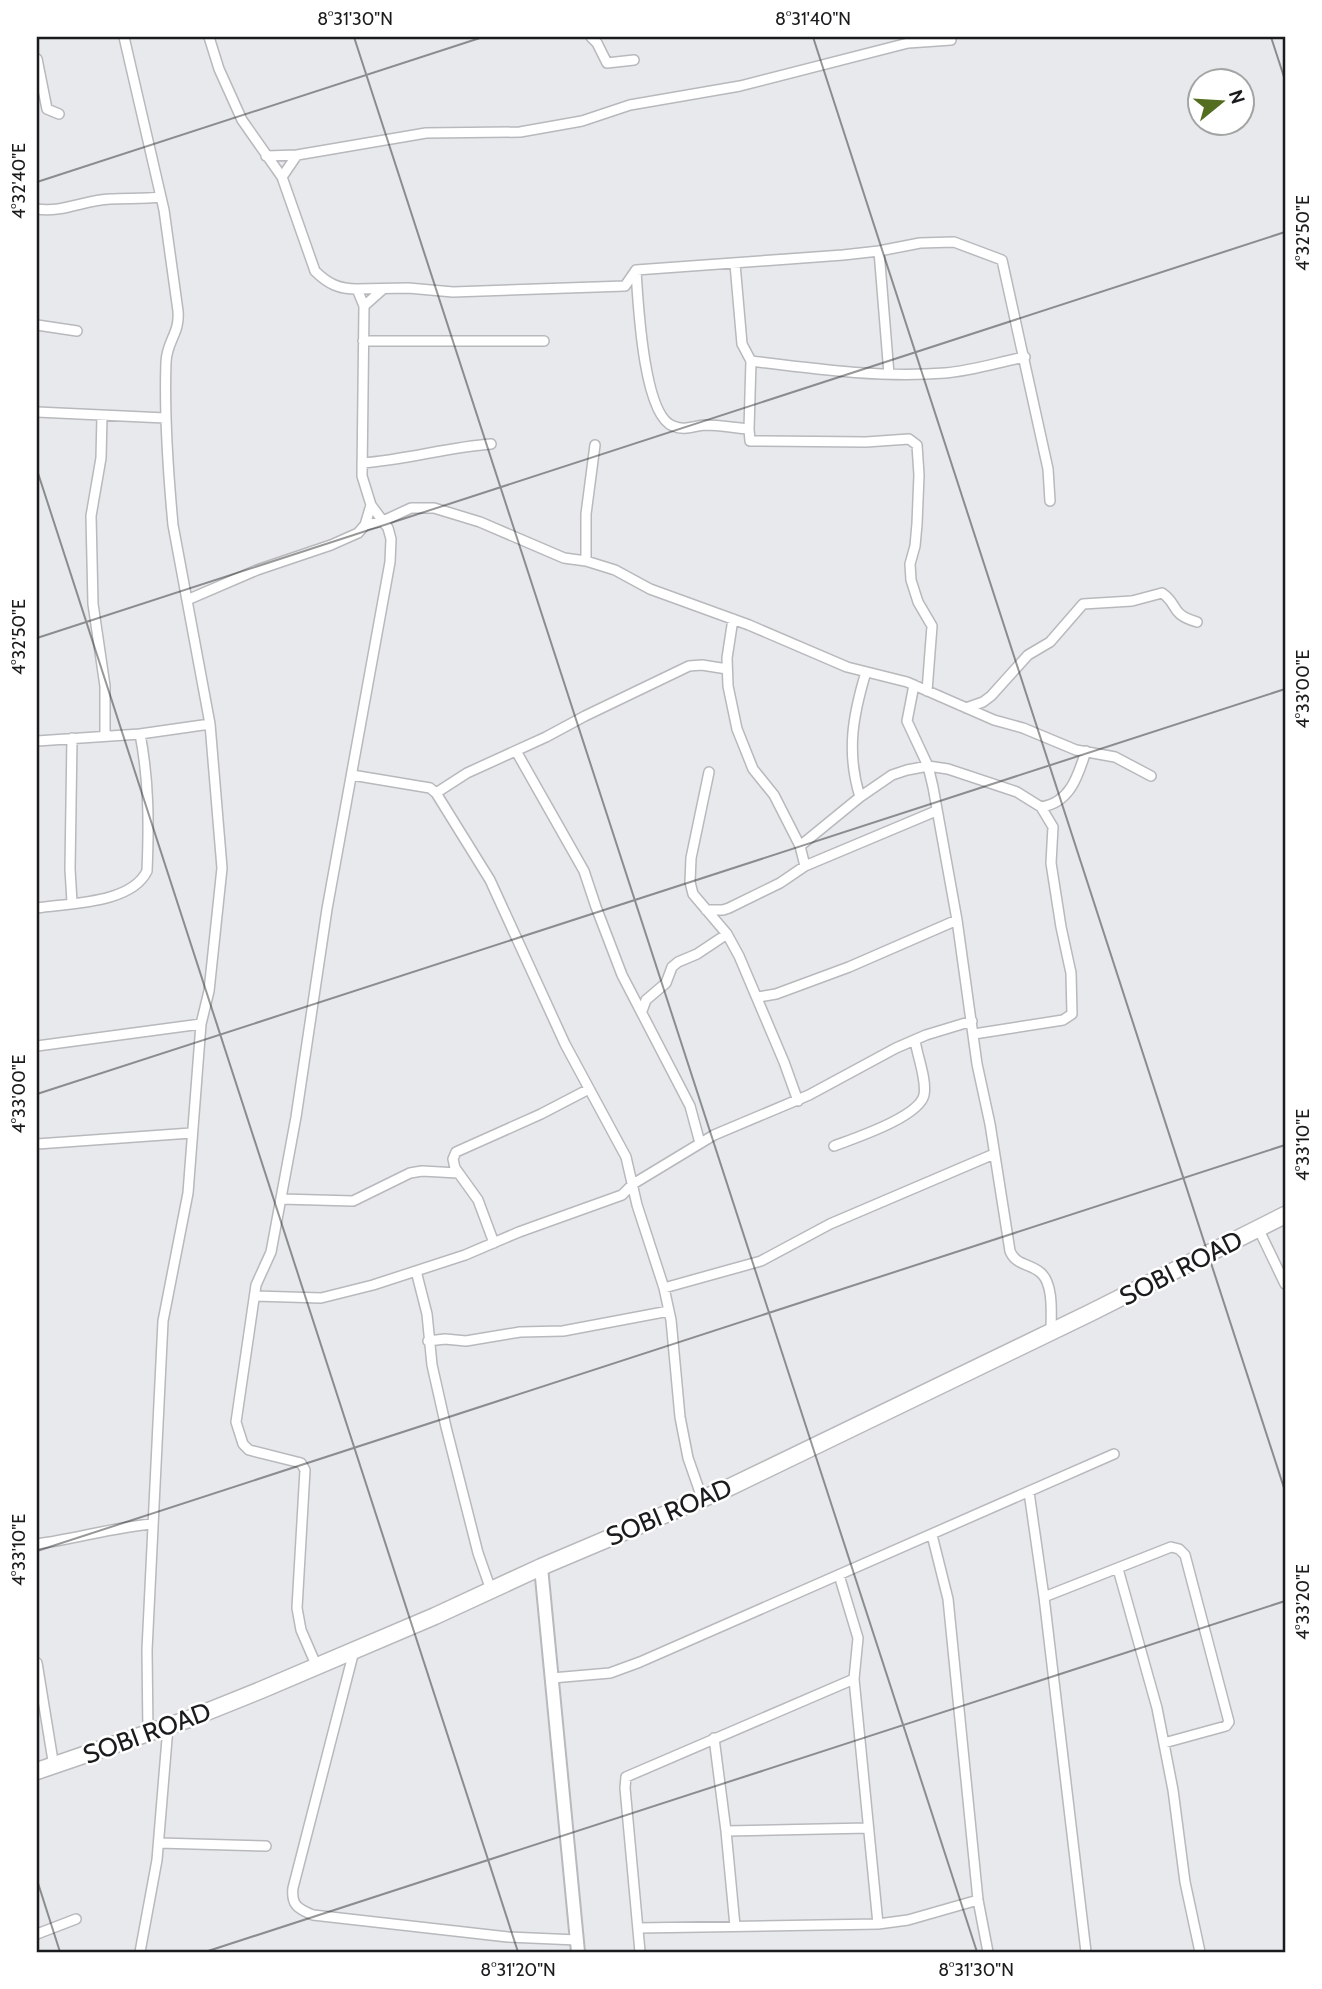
<svg xmlns="http://www.w3.org/2000/svg" width="1322" height="1989" font-family="Cabin,sans-serif">
	<rect width="100%" height="100%" fill="#e7e9ec"/>
	<g fill="none" stroke-linecap="round" stroke-linejoin="round">
		<g stroke="#b7b9bc" stroke-width="12">
			<path id="street" d="M 124,37 L 164,210 L 178,311 C 180,334 167,340 166,362 C 164,417 168,471 173,525 L 210,724 L 222,868 L 209,991 L 201,1024 L 188,1193 L 163,1321 L 147,1650 L 148,1734
				M 209,37 L 219,69 L 242,120 L 282,177 L 315,271 C 328,284 339,289 357,289 L 364,306 L 362,476 L 371,505 L 388,528 L 391,539 L 390,562 L 327,909 L 296,1117 L 271,1252 L 256,1285 L 236,1422 L 243,1444 L 249,1450 L 301,1463 L 305,1470 L 297,1608 L 301,1630 L 317,1667
				M 591,37 L 597,43 L 607,63 L 634,60
				M 37,59 L 47,109 L 59,114
				M 266,156 L 297,155 L 426,133 L 520,132 L 582,121 L 630,105 L 740,86 L 908,43 L 951,40
				M 282,177 L 297,155
				M 37,209 C 62,213 85,200 110,199 C 127,198 143,199 161,197
				M 879,251 L 889,374
				M 735,264 L 742,344 L 751,361 C 816,369 880,378 945,373 C 972,371 999,362 1025,357
				M 636,271 C 638,301 643,415 673,426 C 685,431 693,426 705,425 C 720,425 735,428 749,429 L 750,441 L 866,442 L 909,439 L 917,445 L 919,475 L 917,524 L 915,546 L 910,564 L 911,580 L 918,602 L 932,626 L 927,691
				M 357,289 L 408,288 L 453,292 L 625,286 L 636,270 L 843,255 L 879,251 L 920,243 L 954,242 L 1002,260 L 1048,469 L 1050,501
				M 364,306 L 382,290
				M 37,325 L 77,331
				M 363,341 L 544,341
				M 37,412 L 165,418
				M 102,416 L 101,458 L 91,516 L 93,604 L 105,686 L 105,736
				M 749,429 L 751,361
				M 362,463 C 406,460 448,447 491,444
				M 365,525 L 383,521 L 411,508 L 434,508 L 480,522 L 564,558 L 586,561 L 615,570 L 650,589 L 749,625 L 847,667 L 907,682 L 994,720 L 1023,728 L 1076,750 L 1115,757 L 1151,776
				M 586,561 L 586,514 L 595,445
				M 187,600 L 257,570 L 331,545 L 358,533 L 365,525 L 371,505
				M 733,619 L 727,658 L 728,686 L 737,729 L 753,769 L 774,795 L 800,846 L 805,866
				M 914,685 L 907,721 L 928,766 L 933,787 L 957,920 L 977,1064 L 990,1124 L 1010,1251 C 1016,1266 1030,1263 1041,1273 C 1054,1285 1051,1315 1051,1332
				M 966,708 L 983,702 L 991,696 L 1028,655 L 1050,642 L 1083,604 L 1132,601 L 1162,593 C 1179,604 1169,614 1197,622
				M 72,738 L 70,869 L 72,902
				M 37,741 L 140,734 L 210,724
				M 516,751 L 584,871 L 596,907 L 622,975 L 690,1106 L 700,1143
				M 709,772 L 691,858 L 690,882 L 693,894 L 727,934 L 739,956 L 784,1062 L 798,1101
				M 352,775 L 430,788 L 436,793 L 490,880 L 565,1044 L 626,1157 L 637,1205 L 664,1288 L 671,1320 L 680,1417 L 688,1458 L 702,1498
				M 436,793 L 467,773 L 546,737 L 585,716 L 689,666 L 702,665 L 727,669
				M 860,797 C 846,752 853,715 866,672
				M 1041,807 C 1070,803 1078,776 1086,751
				M 800,846 L 860,797 L 892,775 L 907,770 L 928,766 L 948,769 L 1017,792 L 1041,807 L 1053,827 L 1051,863 L 1061,927 L 1071,973 L 1072,1014 L 1063,1020 L 974,1034
				M 37,908 C 69,903 131,904 147,871 C 149,825 149,780 140,734
				M 706,910 L 723,910 L 729,908 L 780,883 L 805,866 L 936,811
				M 758,997 L 776,994 L 849,967 L 957,920
				M 642,1011 L 646,1000 L 666,983 L 672,967 L 678,962 L 697,954 L 727,934
				M 37,1046 L 201,1024
				M 37,1144 L 191,1133
				M 834,1146 C 855,1138 919,1117 924,1095 C 927,1079 917,1056 915,1040
				M 281,1199 L 353,1201 L 410,1173 L 422,1171 L 458,1173
				M 1258,1228 L 1285,1284
				M 494,1243 L 478,1200 L 455,1168 L 453,1159 L 456,1152 L 541,1114 L 589,1089
				M 416,1271 L 427,1314 L 432,1365 L 446,1427 L 478,1553 L 491,1590
				M 664,1288 L 761,1261 L 830,1224 L 994,1154
				M 255,1296 L 321,1298 L 373,1285 L 465,1255 L 519,1232 L 622,1195 L 633,1184 L 714,1135 L 809,1095 L 896,1048 L 926,1035 L 972,1021
				M 428,1341 L 445,1339 L 466,1341 L 520,1332 L 563,1331 L 669,1311
				M 1029,1492 L 1044,1597 L 1086,1952
				M 932,1535 L 948,1599 L 978,1900 L 988,1952
				M 37,1544 C 76,1539 114,1527 153,1524
				M 1118,1569 L 1157,1708 L 1173,1790 L 1185,1882 L 1200,1952
				M 839,1575 L 858,1638 L 854,1679 L 878,1924
				M 1044,1597 L 1171,1547 L 1179,1549 L 1185,1555 L 1229,1722 L 1226,1726 L 1164,1743
				M 354,1651 L 293,1888 C 291,1905 298,1909 313,1915 L 508,1937 L 577,1940
				M 37,1663 L 54,1767
				M 552,1678 L 610,1673 L 640,1662 L 1114,1454
				M 714,1738 L 726,1831 L 735,1926
				M 726,1831 L 868,1828
				M 159,1843 L 266,1846
				M 638,1928 L 878,1924 L 908,1920 L 978,1900
				M 37,1934 L 76,1919
				M 140,1952 L 157,1860 L 168,1727
				M 640,1952 L 625,1788 L 626,1777 L 854,1679"/>
		</g>
		<g stroke="#b7b9bc" stroke-width="16">
			<path id="secondary" d="M 541,1567 L 578,1952"/>
		</g>
		<g stroke="#b7b9bc" stroke-width="19">
			<path id="highway" d="M 37,1771 L 189,1719 L 261,1690 L 435,1616 L 541,1567 L 730,1487 L 1090,1313 L 1285,1215"/>
		</g>
		<use href="#street" stroke="#fff" stroke-width="9"/>
		<use href="#secondary" stroke="#fff" stroke-width="12"/>
		<use href="#highway" stroke="#fff" stroke-width="16"/>
	</g>
	<path fill="none" stroke="#1a1b1c" stroke-width="2" stroke-opacity="0.45" d="M 354,37 L 977,1952M 813,37 L 1285,1491M 1271,37 L 1285,80M 37,182 L 483,37M 37,470 L 518,1952M 37,638 L 1285,232M 37,1094 L 1285,689M 37,1551 L 1285,1145M 37,1880 L 60,1952M 205,1952 L 1285,1601"/>
	<g text-anchor="middle" stroke-width="5" stroke-linejoin="round" paint-order="stroke">
		<g font-size="26" fill="#1a1b1c" stroke="#fff">
			<text transform="translate(1181 1268) rotate(-27)" y="9">SOBI ROAD</text>
			<text transform="translate(669 1512) rotate(-23)" y="9">SOBI ROAD</text>
			<text transform="translate(147 1733) rotate(-20)" y="9">SOBI ROAD</text>
		</g>
	</g>
	<rect width="1322" height="1989" fill="none" stroke="#ffffff" stroke-width="77"/>
	<g transform="translate(1221 102) rotate(72)"><circle r="33" fill="#ffffff" stroke="#a3a4a4" stroke-width="2"/>
	<path d="M0-5L12 26L0 18L-12 26Z" fill="#546e20"/>
	<text y="-10" font-size="19" font-weight="bold" text-anchor="middle" fill="#1a1b1c">N</text>
	</g>
	<rect x="38" y="38" width="1246" height="1913" fill="none" stroke="#1a1b1c" stroke-width="2.5"/>
	<g font-size="18" text-anchor="middle" fill="#1a1b1c">
		<text x="355" y="25">8°31'30"N</text>
		<text x="813" y="25">8°31'40"N</text>
		<text transform="translate(19 181) rotate(-90)" y="6">4°32'40"E</text>
		<text transform="translate(1303 233) rotate(-90)" y="6">4°32'50"E</text>
		<text transform="translate(19 637) rotate(-90)" y="6">4°32'50"E</text>
		<text transform="translate(1303 689) rotate(-90)" y="6">4°33'00"E</text>
		<text transform="translate(19 1094) rotate(-90)" y="6">4°33'00"E</text>
		<text transform="translate(1303 1145) rotate(-90)" y="6">4°33'10"E</text>
		<text transform="translate(19 1550) rotate(-90)" y="6">4°33'10"E</text>
		<text transform="translate(1303 1602) rotate(-90)" y="6">4°33'20"E</text>
		<text x="518" y="1976">8°31'20"N</text>
		<text x="976" y="1976">8°31'30"N</text>
	</g>
</svg>
